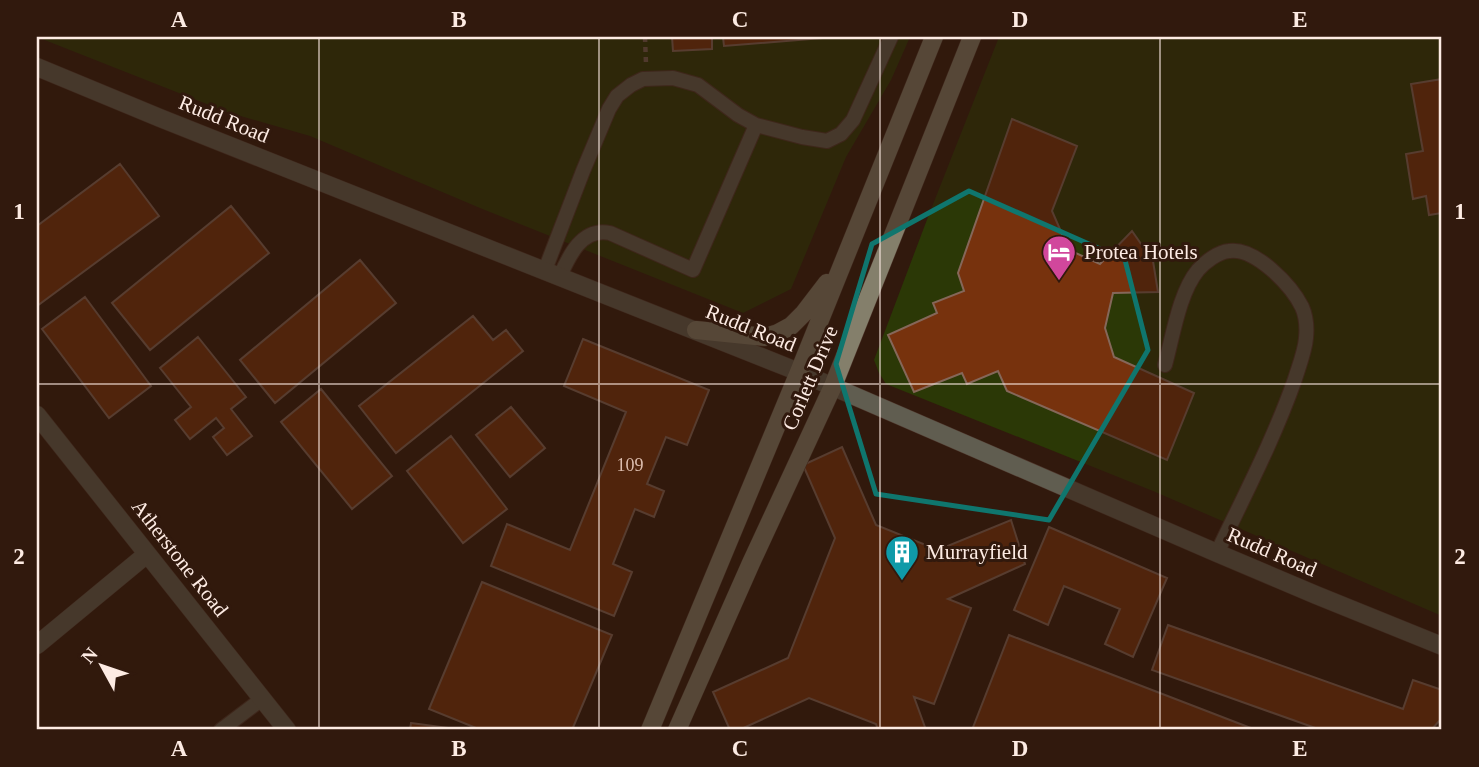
<svg xmlns="http://www.w3.org/2000/svg" width="1479" height="767" font-family="Georgia,serif">
	<rect width="100%" height="100%" fill="#31190d"/>
	<path fill="#2b3806" d="M 37,37 L 910,37 L 891,80 L 846,157 L 791,289 L 743,313 L 480,208 L 310,136 L 227,112 Z
		M 999,37 L 1442,37 L 1442,616 L 1153,491 L 886,384 L 879,373 L 874,360 L 928,217 Z"/>
	<path fill="#77320d" stroke="#856759" stroke-width="2" d="M 672,37 L 712,37 L 712,49 L 673,51 Z
		M 723,37 L 835,37 L 724,46 Z
		M 1442,79 L 1442,213 L 1429,215 L 1426,196 L 1413,199 L 1406,154 L 1423,151 L 1411,84 Z
		M 1012,119 L 1077,146 L 1052,211 L 1069,250 L 1100,264 L 1132,231 L 1153,261 L 1158,292 L 1113,293 L 1105,328 L 1114,357 L 1194,393 L 1167,460 L 1007,391 L 998,371 L 967,384 L 962,373 L 914,392 L 888,335 L 937,313 L 933,303 L 964,291 L 958,273 Z
		M 120,164 L 159,216 L 37,306 L 37,226 Z
		M 231,206 L 269,253 L 150,350 L 112,303 Z
		M 360,260 L 396,303 L 275,403 L 240,360 Z
		M 85,297 L 151,386 L 109,418 L 42,329 Z
		M 473,316 L 493,340 L 506,330 L 523,351 L 396,453 L 359,406 Z
		M 198,337 L 246,397 L 231,409 L 252,436 L 227,455 L 213,437 L 224,428 L 216,418 L 190,439 L 175,420 L 191,407 L 160,368 Z
		M 583,339 L 709,390 L 687,445 L 666,437 L 647,484 L 664,491 L 654,517 L 635,509 L 613,564 L 632,572 L 614,616 L 491,566 L 507,524 L 570,550 L 626,412 L 564,386 Z
		M 321,389 L 392,476 L 352,509 L 281,422 Z
		M 511,407 L 545,448 L 510,477 L 476,435 Z
		M 451,436 L 507,509 L 463,543 L 407,471 Z
		M 842,447 L 876,525 L 938,550 L 1011,520 L 1025,564 L 948,599 L 971,608 L 934,704 L 914,697 L 926,730 L 878,730 L 876,724 L 809,698 L 739,730 L 730,730 L 713,692 L 788,658 L 835,538 L 803,465 Z
		M 1049,527 L 1167,578 L 1133,657 L 1105,644 L 1120,609 L 1064,586 L 1048,625 L 1014,610 Z
		M 482,582 L 612,635 L 572,730 L 481,730 L 429,709 Z
		M 1168,625 L 1403,709 L 1413,680 L 1442,690 L 1442,718 L 1431,730 L 1321,730 L 1152,670 Z
		M 1009,635 L 1256,730 L 972,730 Z
		M 411,723 L 463,730 L 410,730 Z"/>
	<g fill="none" stroke-linecap="round" stroke-linejoin="round">
		<g stroke="#4e362b" stroke-width="16">
			<path id="lane" d="M 545,270 L 583,171 L 609,109 L 617,96 L 631,85 L 643,79 L 673,78 L 698,85 L 738,115 L 756,125 L 802,137 L 827,141 L 841,134 L 853,120 L 891,37
				M 560,276 C 569,256 582,227 610,233 L 693,270 L 756,125
				M 1165,365 C 1173,336 1179,293 1198,270 C 1205,262 1218,252 1229,251 C 1255,247 1291,285 1302,307 C 1306,316 1307,328 1306,338 C 1305,351 1299,366 1295,379 C 1274,439 1244,496 1217,553
				M 221,730 L 262,699"/>
		</g>
		<g stroke="#4e362b" stroke-width="19">
			<path id="street" d="M 37,67 L 160,118 L 799,372 L 1217,553 L 1316,595 L 1442,646
				M 37,415 L 287,730
				M 37,645 L 147,554"/>
		</g>
		<g stroke="#4e362b" stroke-width="19">
			<path id="secondary" d="M 696,330 L 765,337 L 778,333 L 791,326 L 804,313 L 827,283
				M 650,730 L 799,372 L 934,37
				M 677,730 L 751,563 L 833,386 L 972,37"/>
		</g>
		<path stroke="#755f54" stroke-width="4.5" stroke-dasharray="5 5" stroke-linecap="butt" d="M 645,37 L 646,64"/>
		<use href="#lane" stroke="#605d50" stroke-width="14"/>
		<use href="#street" stroke="#605d50" stroke-width="18"/>
		<use href="#secondary" stroke="#847f6b" stroke-width="18"/>
	</g>
	<path d="M0 0H1479V767H0ZM 969,191 L 1125,260 L 1148,350 L 1049,520 L 876,494 L 836,364 L 872,244 Z" fill="#31190d" fill-opacity=".55" fill-rule="evenodd"/>
	<path fill="none" stroke="#0f766e" stroke-width="5" stroke-linejoin="round" d="M 969,191 L 1125,260 L 1148,350 L 1049,520 L 876,494 L 836,364 L 872,244 Z"/>
	<path fill="none" stroke="#fdebe3" stroke-width="2" stroke-opacity="0.55" d="M 319,37 L 319,730M 599,37 L 599,730M 880,37 L 880,730M 1160,37 L 1160,730M 37,384 L 1442,384"/>
	<defs>
		<g id="hotel-pin" transform="scale(1.75)"><path d="M0 17L-7.5 6A9.5 9.5 0 1 1 7.5 6Z" fill="#d1479c" stroke="#31190d"/><path d="M-6-4.5h1.5V1H6V5H4.5V3h-9V5H-6ZM-4 0a1.8 1.8 0 1 1 3.6 0ZM.5 0V-2.5h3Q6-2.5 6 0Z" fill="#fff"/></g>
		<g id="building-pin" transform="scale(1.75)"><path d="M0 17L-7.5 6A9.5 9.5 0 1 1 7.5 6Z" fill="#0f9aa8" stroke="#31190d"/><path d="M-4-6H4V6H1V3H-1V6H-4ZM-2.5-4.3h1.7v1.8h-1.7ZM.8-4.3h1.7v1.8H.8ZM-2.5-1h1.7V.8h-1.7ZM.8-1h1.7V.8H.8Z" fill="#fff"/></g>
	</defs>
	<g fill-rule="evenodd">
		<use href="#hotel-pin" x="1059" y="252"/>
		<use href="#building-pin" x="902" y="552"/>
	</g>
	<g text-anchor="middle" stroke-width="6" stroke-linejoin="round" paint-order="stroke">
		<g font-size="18" fill="#dcbdae">
			<text x="630" y="471">109</text>
		</g>
		<g font-size="21" fill="#fdebe3" stroke="#31190d">
			<text transform="translate(224 119) rotate(22)" y="7">Rudd Road</text>
			<text transform="translate(751 328) rotate(22)" y="7">Rudd Road</text>
			<text transform="translate(810 378) rotate(-67)" y="7">Corlett Drive</text>
			<text transform="translate(1272 552) rotate(23)" y="7">Rudd Road</text>
			<text transform="translate(180 558) rotate(52)" y="7">Atherstone Road</text>
		</g>
		<g font-size="21" fill="#fdebe3" stroke="#31190d" text-anchor="start">
			<text x="1084" y="259">Protea Hotels</text>
			<text x="926" y="559">Murrayfield</text>
		</g>
	</g>
	<rect width="1479" height="767" fill="none" stroke="#31190d" stroke-width="77"/>
	<g transform="translate(102 666) rotate(310)" stroke="#31190d" stroke-width="5" paint-order="stroke">
	<path d="M0-5L12 26L0 18L-12 26Z" fill="#fdebe3"/>
	<text y="-10" font-size="19" font-weight="bold" text-anchor="middle" fill="#fdebe3">N</text>
	</g>
	<rect x="38" y="38" width="1402" height="690" fill="none" stroke="#fdebe3" stroke-width="2.5"/>
	<g font-size="23" text-anchor="middle" font-weight="bold" fill="#fdebe3">
		<text x="179" y="27">A</text>
		<text x="459" y="27">B</text>
		<text x="740" y="27">C</text>
		<text x="1020" y="27">D</text>
		<text x="1300" y="27">E</text>
		<text x="19" y="219">1</text>
		<text x="1460" y="219">1</text>
		<text x="19" y="564">2</text>
		<text x="1460" y="564">2</text>
		<text x="179" y="756">A</text>
		<text x="459" y="756">B</text>
		<text x="740" y="756">C</text>
		<text x="1020" y="756">D</text>
		<text x="1300" y="756">E</text>
	</g>
</svg>
